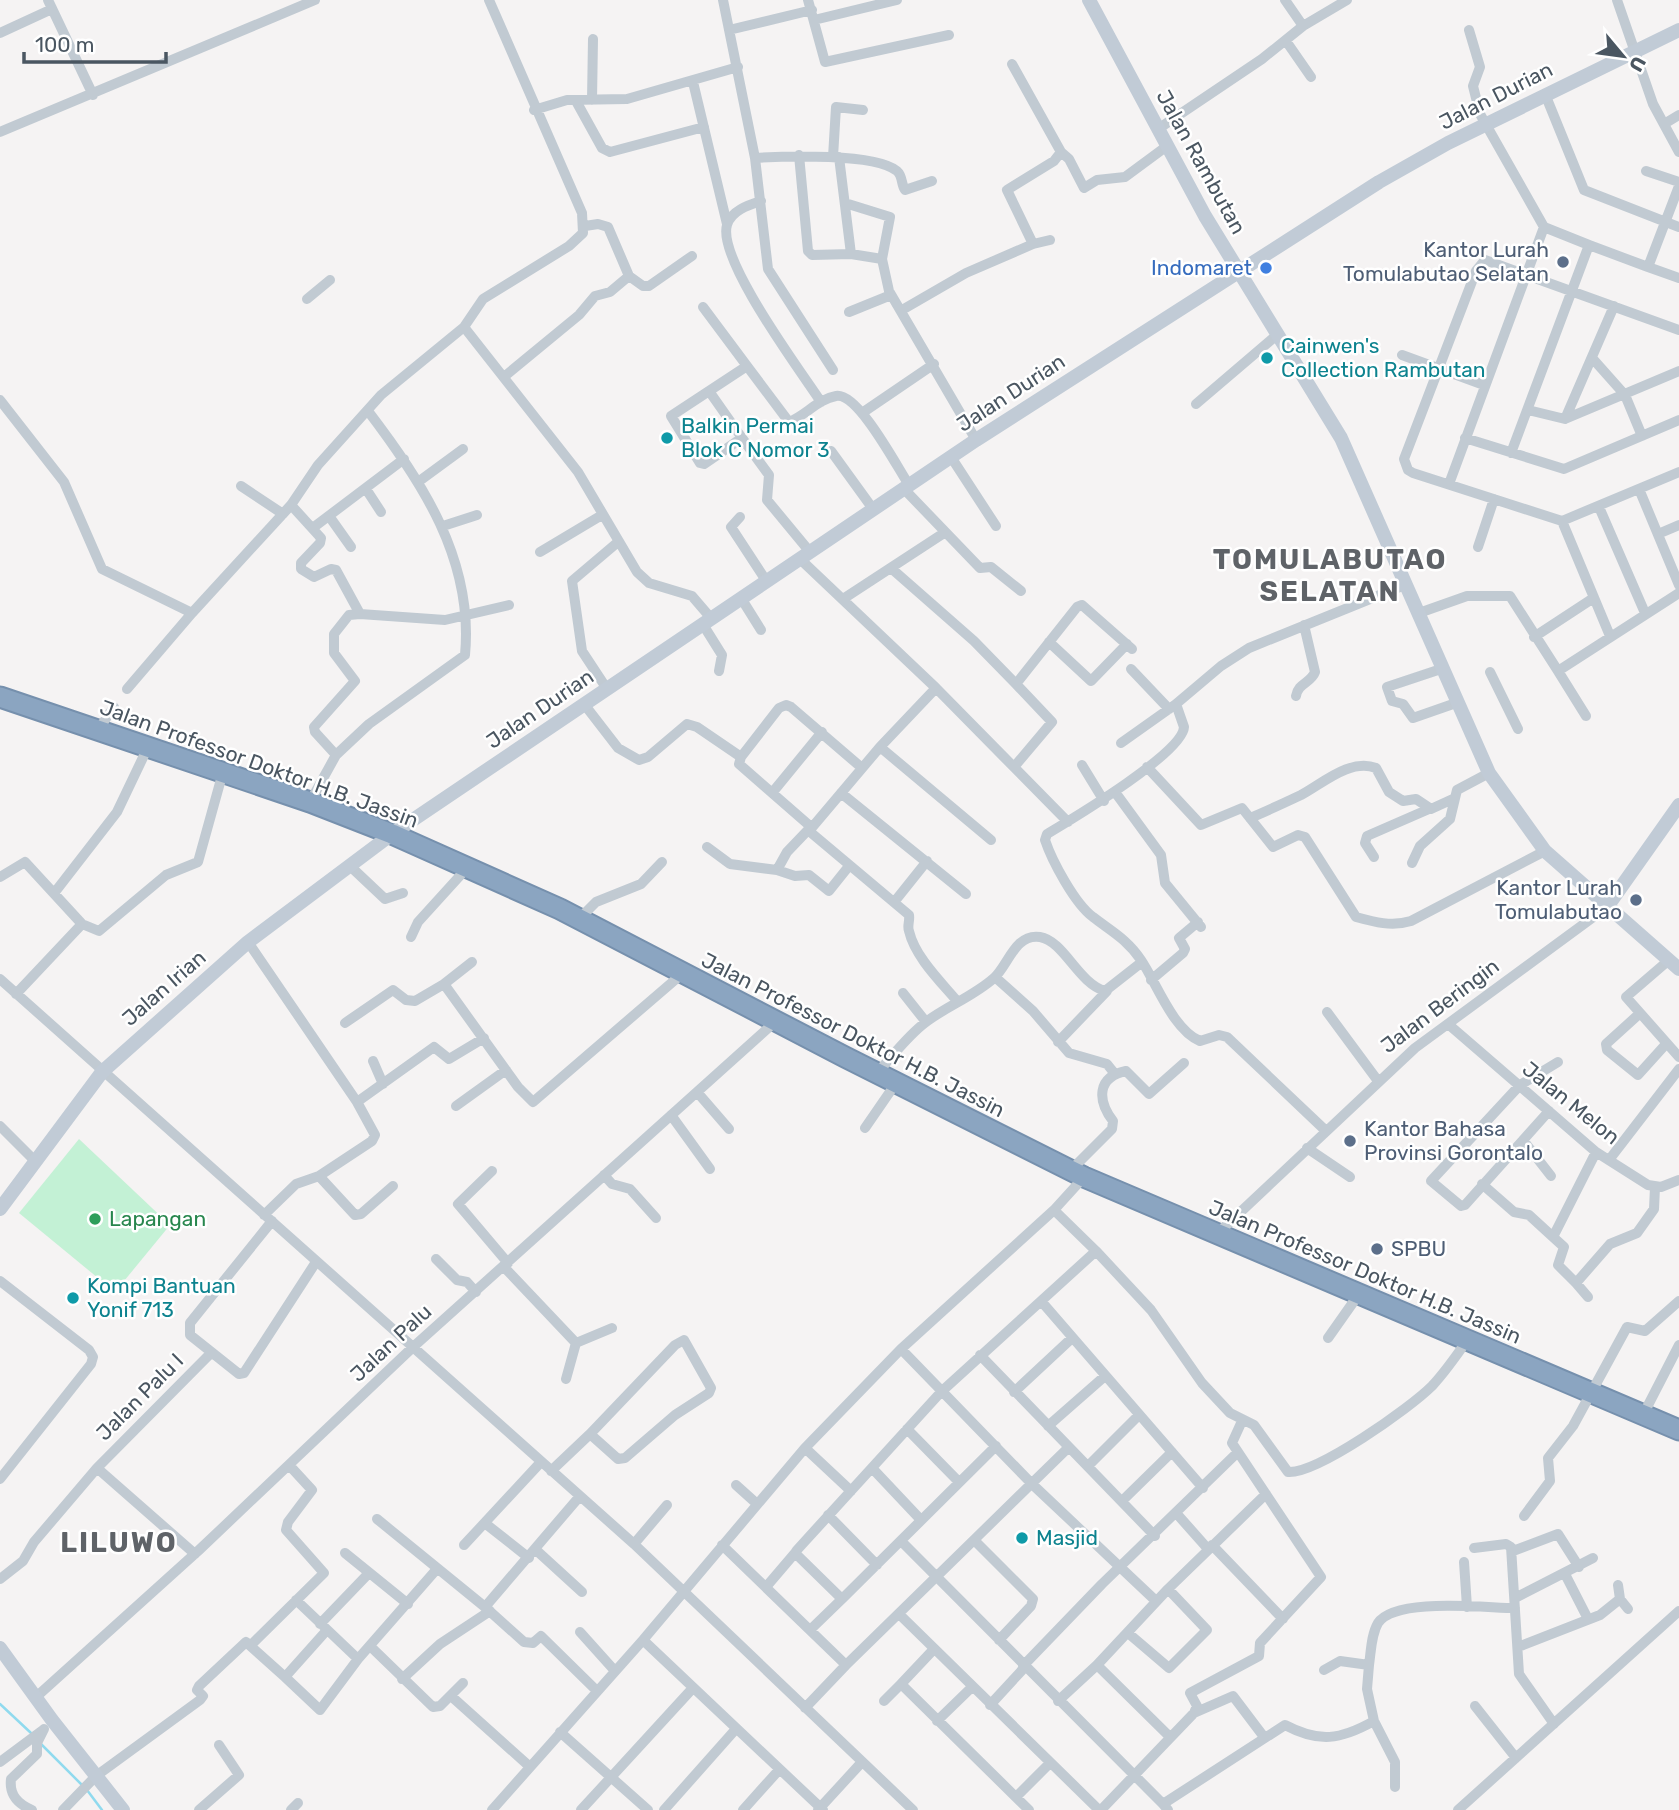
<svg xmlns="http://www.w3.org/2000/svg" width="1679" height="1810" font-family="Rubik,sans-serif">
	<rect width="100%" height="100%" fill="#f5f3f3"/>
	<path fill="#c3f1d5" d="M 79,1139 L 170,1225 L 115,1292 L 19,1213 Z"/>
	<g fill="none" stroke-linecap="round" stroke-linejoin="round">
		<path stroke="#90daee" stroke-width="2.5" d="M 0,1704 L 31,1733
			M 40,1743 L 82,1785
			M 87,1790 L 102,1810"/>
		<g stroke="#7690ad" stroke-width="23">
			<path id="highway" d="M 0,697 L 310,802 L 392,834 L 560,909 L 845,1057 L 1084,1177 L 1679,1430"/>
		</g>
		<path stroke="#c1cad2" stroke-width="10" d="M 48,0 L 93,95
			M 723,0 L 755,158 L 768,269 L 833,370
			M 808,0 L 825,62 L 949,35
			M 1285,0 L 1303,26
			M 1617,0 L 1653,104 L 1679,152
			M 814,20 L 897,0
			M 729,30 L 812,10
			M 0,33 L 52,9
			M 1286,41 L 1311,77
			M 1012,64 L 1061,152 L 1054,161 L 1007,190 L 1033,244
			M 693,82 L 727,224
			M 1545,94 L 1584,190 L 1679,227
			M 592,100 L 593,39
			M 576,101 L 602,148 L 610,152 L 704,127
			M 534,110 L 567,100 L 627,99 L 738,67
			M 1664,124 L 1679,115
			M 1158,129 L 1262,59 L 1303,26 L 1347,0
			M 0,132 L 315,0
			M 1061,152 L 1069,159 L 1084,188 L 1097,180 L 1125,177 L 1167,146
			M 799,155 L 808,251 L 812,255 L 851,254
			M 833,157 L 836,107 L 863,110
			M 839,157 L 851,254 L 882,259 L 889,291 L 976,440
			M 755,158 C 785,156 875,153 897,171 C 903,176 901,185 905,190 L 932,181
			M 1646,171 L 1679,182
			M 1679,186 L 1648,267 L 1679,278
			M 761,201 C 748,205 731,211 727,225 C 717,259 800,370 821,402
			M 845,203 L 890,217 L 882,259
			M 585,226 L 598,224 L 608,227 L 629,276
			M 1544,227 L 1589,245
			M 307,299 L 330,280
			M 703,307 L 747,366
			M 902,310 L 966,273 L 1033,244 L 1050,240
			M 849,312 L 891,295
			M 464,327 L 578,472 L 637,572 L 649,583 L 692,596 L 710,617
			M 1679,330 L 1485,260 L 1476,271 L 1404,459 L 1408,470 L 1413,473 L 1562,521 L 1679,472
			M 1402,355 L 1484,385
			M 1593,359 L 1625,395 L 1642,436
			M 505,376 L 579,315 L 595,296 L 610,292 L 629,276 L 643,286 L 649,286 L 692,256
			M 709,391 L 742,438
			M 0,400 L 64,482 L 102,569 L 192,613 L 291,505 L 318,465 L 381,395 L 464,327 L 483,299 L 569,246 L 583,233 L 582,213 L 489,0
			M 1196,404 L 1278,334
			M 1528,410 L 1565,419 L 1679,371
			M 862,413 L 934,364
			M 1565,419 L 1614,306
			M 1465,438 L 1564,469 L 1679,420
			M 831,451 L 873,509
			M 1511,453 L 1589,245 L 1648,267
			M 951,457 L 996,526
			M 418,482 L 463,449
			M 1449,484 L 1544,227 L 1480,114 L 1473,86 L 1480,67 L 1469,30
			M 241,486 L 283,514
			M 366,489 L 381,512
			M 904,489 L 980,568 L 991,567 L 1021,591
			M 1639,489 L 1679,585
			M 291,505 L 321,538 L 320,543 L 301,563 L 301,569 L 314,577 L 331,569 L 336,570 L 360,614 L 445,620 L 509,605
			M 1599,507 L 1645,613
			M 329,516 L 351,547
			M 740,517 L 731,527 L 767,582
			M 1562,521 L 1610,636
			M 443,526 L 477,515
			M 314,527 L 404,459
			M 1658,534 L 1679,525
			M 1478,547 L 1494,499
			M 540,552 L 602,515
			M 810,552 L 767,500 L 769,475 L 742,438 L 704,464 L 700,463 L 671,416 L 747,366 L 789,422 C 805,416 818,399 836,396 C 858,392 897,467 909,485
			M 800,559 L 936,688 L 1068,822
			M 892,569 L 974,641 L 1016,684 L 1077,607 L 1082,605 L 1132,649
			M 741,598 L 761,630
			M 843,599 L 944,533
			M 1419,613 L 1467,596 L 1510,596 L 1558,671 L 1679,593
			M 702,623 L 722,655 L 719,671
			M 1534,637 L 1592,599
			M 1049,642 L 1091,681 L 1127,644
			M 1131,669 L 1169,709
			M 1441,669 L 1387,687 L 1392,701 L 1403,704 L 1413,718 L 1456,703
			M 1558,671 L 1586,716
			M 1490,672 L 1518,729
			M 936,688 L 880,747 L 809,831 L 909,915 C 910,921 907,926 909,931 C 915,957 941,982 957,1001
			M 127,689 L 192,613
			M 607,689 L 582,651 L 572,581 L 618,542
			M 1296,696 C 1298,683 1311,683 1315,672 L 1304,625
			M 584,704 L 618,748 L 639,760 L 648,757 L 687,724 L 697,727 L 741,757
			M 98,730 L 114,707
			M 1121,743 L 1176,704
			M 880,747 L 991,840
			M 336,755 L 315,732 L 314,727 L 355,681 L 334,653 L 334,634 L 349,615 L 360,614
			M 1082,765 L 1104,801
			M 1014,767 L 1052,722 L 1016,684
			M 1147,767 L 1201,825 L 1242,808 L 1273,847 L 1298,835 L 1305,837 L 1356,917 C 1374,922 1392,927 1411,921 L 1545,851
			M 1115,792 L 1161,855 L 1165,883 L 1201,927
			M 772,793 L 822,732
			M 841,793 L 966,894
			M 310,802 L 336,755 L 369,724 L 465,655 C 474,560 422,482 368,411
			M 1250,818 C 1267,811 1284,803 1301,795 C 1322,784 1350,758 1376,768 L 1389,792 L 1403,801 L 1416,799 L 1431,809 L 1455,798
			M 810,826 L 739,764 L 741,757 L 779,708 L 786,705 L 791,707 L 862,768
			M 707,847 L 730,864 L 777,870 L 787,852 L 809,829
			M 1374,857 L 1365,843 L 1367,836 L 1429,809
			M 1412,863 L 1420,846 L 1450,819 L 1457,790 L 1489,773
			M 350,866 L 385,899 L 403,893
			M 777,870 L 795,876 L 809,875 L 829,891 L 849,866
			M 0,877 L 25,862 L 82,924 L 16,994
			M 55,892 L 117,812 L 148,747
			M 895,901 L 927,861
			M 579,919 L 596,902 L 641,884 L 662,862
			M 82,924 L 99,931 L 166,875 L 198,862 L 223,772
			M 411,937 L 418,922 L 467,868
			M 248,942 L 357,1102 L 375,1135 L 372,1141 L 319,1176 L 296,1184 L 264,1215
			M 1669,960 L 1626,997 L 1679,1057
			M 472,962 L 444,984 L 518,1087 L 533,1102 L 683,973
			M 995,977 L 1033,1011 L 1069,1053 L 1107,1064 L 1115,1074
			M 0,979 L 634,1544 L 913,1810
			M 1151,980 L 1183,953 L 1185,949 L 1179,938 L 1198,922
			M 903,993 L 926,1022
			M 1327,1012 L 1378,1081
			M 1638,1015 L 1606,1044 L 1607,1050 L 1638,1075 L 1666,1044
			M 345,1023 L 393,990 L 406,1000 L 415,1001 L 444,984
			M 1448,1024 L 1596,1152 L 1648,1185 L 1661,1187 L 1679,1180
			M 1058,1042 L 1107,991
			M 373,1061 L 383,1084
			M 877,1073 C 893,1056 907,1036 926,1022 C 947,1006 974,996 994,978 C 1008,966 1015,933 1040,937 C 1064,941 1078,983 1105,991 L 1142,962
			M 697,1092 L 729,1129
			M 357,1102 L 434,1047 L 449,1059 L 484,1038
			M 456,1106 L 506,1070
			M 1549,1111 L 1465,1205 L 1461,1206 L 1431,1181 L 1520,1085 L 1558,1062
			M 671,1115 L 710,1169
			M 0,1126 L 35,1161
			M 865,1128 L 896,1083
			M 1325,1130 L 1227,1037 L 1219,1035 L 1200,1041 C 1173,1030 1156,982 1141,960 C 1127,939 1111,931 1093,917 C 1075,904 1052,861 1045,840 L 1047,834 C 1072,819 1183,753 1184,727 L 1176,704 L 1221,666 L 1249,648 L 1407,584
			M 1523,1140 L 1551,1176
			M 1307,1148 L 1350,1177
			M 1596,1152 L 1553,1237 L 1564,1247 L 1558,1265 L 1576,1283 L 1610,1244 L 1637,1233 L 1654,1209 L 1655,1187
			M 1609,1160 L 1679,1069
			M 1071,1170 L 1112,1129 L 1113,1121 C 1097,1100 1097,1077 1126,1071 L 1149,1094 L 1184,1063
			M 492,1171 L 458,1204 L 508,1263
			M 604,1175 L 612,1184 L 630,1189 L 656,1218
			M 319,1176 L 355,1215 L 361,1214 L 393,1186
			M 1482,1184 L 1514,1212 L 1529,1215 L 1553,1237
			M 1054,1210 L 1096,1251
			M 272,1221 L 190,1323 L 190,1335 L 239,1374 L 244,1373 L 316,1262
			M 1216,1235 L 1415,1048 L 1607,907
			M 436,1259 L 457,1280 L 467,1282 L 476,1292
			M 504,1267 L 576,1343 L 566,1379
			M 0,1281 L 89,1350 L 93,1357 L 91,1364 L 0,1479
			M 1576,1283 L 1588,1297
			M 1041,1301 L 1203,1488
			M 1328,1338 L 1359,1294
			M 684,1340 L 711,1388 L 709,1393 L 675,1415 L 625,1458 L 618,1459 L 590,1434 L 675,1345 Z
			M 576,1343 L 612,1328
			M 901,1349 L 1032,1484 L 1156,1601
			M 980,1355 L 1155,1536
			M 1014,1392 L 1072,1338
			M 1643,1415 L 1679,1345
			M 1048,1426 L 1105,1376
			M 907,1429 L 958,1481
			M 805,1448 L 851,1491
			M 1088,1466 L 1139,1415
			M 97,1468 L 195,1554
			M 872,1468 L 921,1520
			M 551,1471 L 590,1434
			M 736,1485 L 756,1503
			M 580,1496 L 485,1607 L 524,1642 L 533,1643 L 541,1636 L 597,1691
			M 1122,1501 L 1172,1452
			M 1177,1514 L 1208,1549
			M 828,1515 L 877,1565
			M 1524,1516 L 1550,1481 L 1548,1458 L 1573,1426 L 1627,1327 L 1645,1331 L 1679,1301
			M 377,1519 L 485,1607
			M 486,1524 L 529,1558
			M 974,1540 L 1033,1599 L 1031,1606 L 999,1640
			M 901,1541 L 1163,1804
			M 634,1544 L 667,1505
			M 464,1545 L 541,1462
			M 722,1545 L 846,1665 L 805,1708
			M 1212,1545 L 1283,1619
			M 1474,1548 L 1506,1544 L 1511,1547 L 1519,1674 L 1554,1724
			M 536,1550 L 582,1592
			M 1513,1551 L 1558,1534 L 1579,1567
			M 345,1553 L 408,1604
			M 1464,1562 L 1467,1607
			M 1565,1574 L 1588,1619
			M 0,1579 L 23,1561 L 34,1542 L 97,1468 L 211,1353
			M 1618,1585 L 1620,1599
			M 766,1587 L 795,1553
			M 1515,1598 L 1593,1558
			M 842,1599 L 996,1446
			M 296,1600 L 358,1659
			M 899,1614 L 1099,1810
			M 320,1624 L 369,1573
			M 327,1630 L 285,1677 L 320,1710 L 358,1659 L 436,1570
			M 810,1630 L 842,1599 L 795,1553 L 797,1550 L 941,1392 L 1096,1251 L 1151,1310 L 1202,1383 L 1230,1413 L 1254,1425 L 1288,1472 C 1317,1474 1410,1408 1432,1386 C 1445,1372 1457,1355 1468,1339
			M 580,1632 L 615,1671
			M 1128,1633 L 1169,1668 L 1207,1630 L 1168,1589
			M 643,1640 L 823,1810
			M 251,1645 L 324,1573 L 286,1530 L 288,1522 L 312,1490 L 289,1465
			M 370,1646 L 433,1707 L 440,1706 L 463,1683
			M 1518,1647 L 1600,1615 L 1620,1599 L 1628,1609
			M 846,1665 L 1069,1447
			M 1097,1665 L 1168,1589 L 1266,1494
			M 1369,1665 L 1367,1689 L 1374,1721
			M 1023,1666 L 1102,1584 L 1238,1452
			M 1324,1670 L 1340,1661 L 1369,1665 C 1371,1652 1371,1635 1378,1623 C 1395,1597 1486,1608 1515,1608
			M 402,1679 L 440,1644 L 490,1611
			M 901,1684 L 934,1649
			M 451,1696 L 529,1766
			M 35,1698 L 198,1551 L 412,1348 L 777,1020
			M 884,1701 L 901,1684 L 1029,1810
			M 1058,1701 L 1097,1665 L 1169,1736
			M 990,1705 L 1024,1668
			M 1475,1706 L 1516,1758
			M 1194,1713 L 1233,1696 L 1264,1737
			M 937,1721 L 971,1688
			M 560,1732 L 648,1810
			M 0,1762 L 43,1730
			M 1016,1797 L 1050,1763
			M 32,1810 C 18,1804 9,1795 11,1779 L 37,1754 L 37,1743 L 44,1729
			M 63,1810 L 96,1776 L 200,1700 L 203,1696 L 197,1690 L 199,1686 L 246,1642 L 285,1677
			M 199,1810 L 239,1775 L 219,1745
			M 291,1810 L 298,1803
			M 492,1810 L 643,1640 L 805,1448 L 901,1349 L 1054,1210 L 1084,1177
			M 581,1810 L 692,1689
			M 664,1810 L 735,1730
			M 743,1810 L 778,1771
			M 818,1810 L 862,1762
			M 1101,1810 L 1194,1713 L 1197,1706 L 1190,1693 L 1259,1656 L 1260,1643 L 1321,1577 L 1232,1443 L 1242,1421
			M 1168,1810 L 1163,1804 L 1285,1725 C 1319,1743 1340,1740 1374,1721 L 1395,1762 L 1395,1787
			M 1458,1810 L 1679,1611"/>
		<path stroke="#c1cbd6" stroke-width="14" d="M 1089,0 L 1205,216 L 1341,438 L 1489,773 L 1545,851 L 1679,969
			M 1607,907 L 1679,805
			M 0,1209 L 102,1072 L 248,942 L 392,834 L 976,440 L 1379,182 L 1448,143 L 1679,30
			M 0,1648 L 52,1720 L 123,1810"/>
		<use href="#highway" stroke="#8ba5c1" stroke-width="19"/>
	</g>
	<g fill="#5c6f8a" stroke="#fff" stroke-width="2.5">
		<circle cx="1563" cy="262" r="7"/>
		<circle cx="1636" cy="900" r="7"/>
		<circle cx="1350" cy="1141" r="7"/>
		<circle cx="1377" cy="1249" r="7"/>
	</g>
	<circle fill="#3f7fe0" stroke="#fff" stroke-width="2.5" cx="1266" cy="268" r="7"/>
	<g fill="#0f9aa8" stroke="#fff" stroke-width="2.5">
		<circle cx="1267" cy="358" r="7"/>
		<circle cx="667" cy="438" r="7"/>
		<circle cx="73" cy="1298" r="7"/>
		<circle cx="1022" cy="1538" r="7"/>
	</g>
	<circle fill="#2e9e5b" stroke="#fff" stroke-width="2.5" cx="95" cy="1219" r="7"/>
	<g text-anchor="middle" stroke-width="5" stroke-linejoin="round" paint-order="stroke">
		<g font-size="21" fill="#4a5661" stroke="#fff">
			<text transform="translate(1496 96) rotate(-27)" y="7">Jalan Durian</text>
			<text transform="translate(1201 162) rotate(61)" y="7">Jalan Rambutan</text>
			<text transform="translate(1011 393) rotate(-33)" y="7">Jalan Durian</text>
			<text transform="translate(540 709) rotate(-34)" y="7">Jalan Durian</text>
			<text transform="translate(259 764) rotate(20)" y="7">Jalan Professor Doktor H.B. Jassin</text>
			<text transform="translate(164 988) rotate(-41)" y="7">Jalan Irian</text>
			<text transform="translate(1440 1006) rotate(-37)" y="7">Jalan Beringin</text>
			<text transform="translate(853 1035) rotate(27)" y="7">Jalan Professor Doktor H.B. Jassin</text>
			<text transform="translate(1571 1103) rotate(39)" y="7">Jalan Melon</text>
			<text transform="translate(1365 1272) rotate(23)" y="7">Jalan Professor Doktor H.B. Jassin</text>
			<text transform="translate(391 1343) rotate(-43)" y="7">Jalan Palu</text>
			<text transform="translate(140 1397) rotate(-45)" y="7">Jalan Palu I</text>
		</g>
		<g font-size="21" fill="#4e5e75" stroke="#fff" text-anchor="end">
			<text x="1549" y="257">Kantor Lurah<tspan x="1549" dy="24">Tomulabutao Selatan</tspan></text>
			<text x="1622" y="895">Kantor Lurah<tspan x="1622" dy="24">Tomulabutao</tspan></text>
			<text x="1364" y="1136" text-anchor="start">Kantor Bahasa<tspan x="1364" dy="24">Provinsi Gorontalo</tspan></text>
			<text x="1391" y="1256" text-anchor="start">SPBU</text>
		</g>
		<g font-size="21" fill="#366cbe" stroke="#fff" text-anchor="end">
			<text x="1252" y="275">Indomaret</text>
		</g>
		<g font-size="21" fill="#0d838f" stroke="#fff" text-anchor="start">
			<text x="1281" y="353">Cainwen's<tspan x="1281" dy="24">Collection Rambutan</tspan></text>
			<text x="681" y="433">Balkin Permai<tspan x="681" dy="24">Blok C Nomor 3</tspan></text>
			<text x="87" y="1293">Kompi Bantuan<tspan x="87" dy="24">Yonif 713</tspan></text>
			<text x="1036" y="1545">Masjid</text>
		</g>
		<g font-size="21" fill="#27864d" stroke="#fff" text-anchor="start">
			<text x="109" y="1226">Lapangan</text>
		</g>
		<g font-size="28" font-weight="bold" letter-spacing="2" fill="#5f6368" stroke="#fff">
			<text x="1330" y="569">TOMULABUTAO<tspan x="1330" dy="32">SELATAN</tspan></text>
			<text x="119" y="1552">LILUWO</text>
		</g>
	</g>
	<g transform="translate(1623 56) rotate(119)" stroke="#ffffff" stroke-width="5" paint-order="stroke">
	<path d="M0-5L12 26L0 18L-12 26Z" fill="#4a5661"/>
	<text y="-10" font-size="19" font-weight="bold" text-anchor="middle" fill="#4a5661">U</text>
	</g>
	<path d="M24 52v10h142v-10" fill="none" stroke="#4a5661" stroke-width="3.5"/>
	<text x="35" y="52" font-size="21" fill="#4a5661" stroke="#ffffff" stroke-width="5" paint-order="stroke">100 m</text>
</svg>
